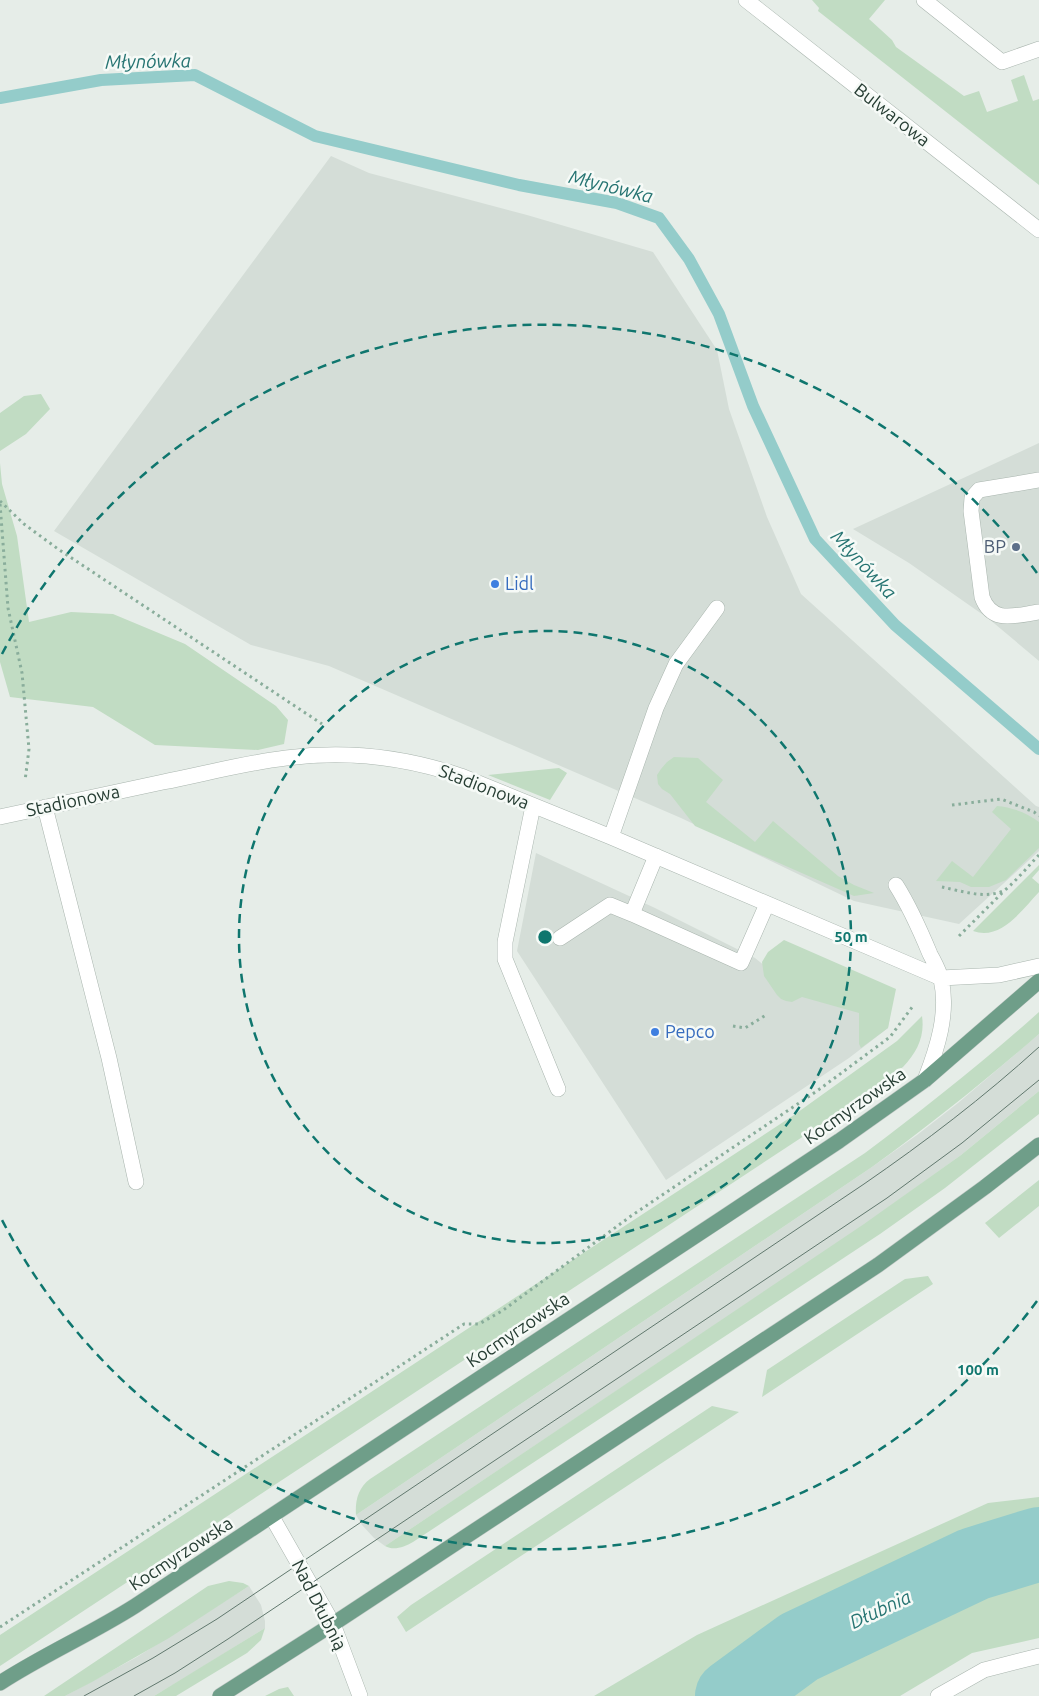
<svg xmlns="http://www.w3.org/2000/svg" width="1039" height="1696" font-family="Ubuntu,sans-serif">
	<rect width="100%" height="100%" fill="#e6ede8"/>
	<path fill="#d4ddd7" d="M 331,156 L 369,173 L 527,215 L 653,252 L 717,350 L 729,409 L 767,517 L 801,594 L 1036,806 L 1039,807 L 1039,851 L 959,924 L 854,901 L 681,818 L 329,666 L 251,645 L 54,531 Z
		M 1039,443 L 1039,661 L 989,619 L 909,563 L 853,529 Z
		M 536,853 L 655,908 L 755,958 L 797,992 L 891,1010 L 888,1028 L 849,1058 L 666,1180 L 517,951 Z
		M 1039,1034 L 1039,1091 L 961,1155 L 864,1225 L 385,1546 L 374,1538 L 362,1525 L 356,1515 L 872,1167 L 917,1135 L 958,1103 Z
		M 249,1586 L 261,1605 L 265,1621 L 265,1628 L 199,1669 L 154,1696 L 65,1696 L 137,1657 Z"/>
	<path fill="#c1dcc3" d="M 812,0 L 885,0 L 869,19 L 892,40 L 896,47 L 964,96 L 979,91 L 987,112 L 1018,101 L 1011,80 L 1024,75 L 1033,101 L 1039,99 L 1039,185 L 818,11 L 819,8 Z
		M 41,394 L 50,409 L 26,434 L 0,451 L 0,413 L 24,396 Z
		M 0,463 L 2,484 L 17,536 L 29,622 L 71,612 L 113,614 L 185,644 L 276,706 L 288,720 L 284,744 L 258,750 L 155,745 L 93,707 L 10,697 L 0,662 Z
		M 674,757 L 698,758 L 723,780 L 706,802 L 755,842 L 773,821 L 838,876 L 854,885 L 874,893 L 854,896 L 695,826 L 670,794 L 662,789 L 658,784 L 657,775 L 661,769 L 667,762 Z
		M 559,768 L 567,773 L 550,800 L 488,775 Z
		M 997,806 C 1011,807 1028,813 1039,822 L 1039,848 L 1006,880 L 989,887 L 971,887 L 960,882 L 936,881 L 952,861 L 973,877 L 1011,829 L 992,812 Z
		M 1039,865 L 1039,870 L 1032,878 L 1039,884 L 1039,892 C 1022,910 1001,941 973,931 Z
		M 784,940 L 896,989 L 888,1028 L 861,1048 L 859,1044 L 859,1013 L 802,997 L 792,1002 L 786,1001 L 781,999 L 777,995 L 764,976 L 762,962 L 768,952 Z
		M 1039,1012 L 1039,1034 C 985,1081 930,1125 872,1167 L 356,1515 C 355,1501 358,1488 370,1479 L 865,1153 C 925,1108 983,1062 1039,1012 Z
		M 922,1016 C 925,1037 917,1052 903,1067 L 813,1130 L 0,1666 L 0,1635 L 794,1115 L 897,1041 Z
		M 1039,1091 L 1039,1114 L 945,1188 L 880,1234 L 413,1542 C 404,1547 394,1551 385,1546 L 864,1224 L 961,1155 Z
		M 1039,1180 L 1039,1206 L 999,1238 L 985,1223 Z
		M 928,1276 L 933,1284 L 762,1397 L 767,1370 L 905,1279 Z
		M 712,1406 L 739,1412 L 406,1632 L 397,1617 L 411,1605 Z
		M 1039,1497 L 1039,1638 L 972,1653 L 900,1696 L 594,1696 L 697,1635 L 988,1503 Z
		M 229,1581 L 243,1583 L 249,1586 L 169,1638 L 92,1682 L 65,1696 L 44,1696 L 208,1586 Z
		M 265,1628 L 261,1640 L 247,1653 L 176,1696 L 154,1696 Z
		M 288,1687 L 294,1696 L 265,1696 L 279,1689 Z"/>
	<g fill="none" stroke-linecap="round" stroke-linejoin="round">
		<path stroke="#94ccca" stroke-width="12" d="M 0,98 L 101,80 L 195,75 L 315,136 L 519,185 L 617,203 L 659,218 L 689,259 L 719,314 L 753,406 L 815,539 L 895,625 L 1039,749"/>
		<path stroke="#94ccca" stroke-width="74" d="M 732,1696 L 799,1647 L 974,1564 L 1039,1544"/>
		<g stroke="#a9b5ae" stroke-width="16">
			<path id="minor" d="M 746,0 L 1039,230
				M 924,0 L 1002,62 L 1039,49
				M 1039,480 L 979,490 L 972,498 L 971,511 L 982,597 C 992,625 1016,615 1039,612
				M 533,806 L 505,942 L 505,959 L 558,1089
				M 45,807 L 109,1058 L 136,1182
				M 0,817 C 54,805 109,794 163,782 C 204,774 244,763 286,758 C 345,750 405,757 461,776 L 611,837 L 941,978 L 999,975 L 1039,966
				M 611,837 L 656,708 L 676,664 L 717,608
				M 656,856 L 632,914 L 741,963 L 767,904
				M 896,885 C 910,907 920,930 930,954 C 934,962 939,970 941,979 C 949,1013 937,1049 925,1080
				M 560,938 L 610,905 L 632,914
				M 272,1517 L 333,1624 L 360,1696
				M 938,1696 L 984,1670 L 1039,1656"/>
		</g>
		<g stroke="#c2c9c6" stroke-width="16">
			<path id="major" d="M 0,1683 C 43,1655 91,1634 135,1606 C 370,1453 604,1296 839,1141 L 925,1080 L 1039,981
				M 220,1696 L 333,1624 L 878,1265 L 985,1187 L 1039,1145"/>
		</g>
		<path stroke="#89ad9b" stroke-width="3" stroke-dasharray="2.5 4" stroke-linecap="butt" d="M 0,501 L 24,524 L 58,549 L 322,724
			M 0,504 L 8,608 L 22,673 L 29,749 L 25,781
			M 952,805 L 1001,799 L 1034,812 L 1039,816
			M 942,887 C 961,891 985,899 1003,891 C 1010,888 1032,862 1039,855
			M 959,936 L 1004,891
			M 733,1026 L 745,1028 L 766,1015
			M 0,1627 L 464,1324 L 479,1324 L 502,1311 L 631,1216 L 817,1091 L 890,1037 L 913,1006"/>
		<use href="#minor" stroke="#fff" stroke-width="15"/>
		<use href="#major" stroke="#6f9e89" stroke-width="15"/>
		<path stroke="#61786e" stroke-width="1" d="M 84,1696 L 153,1658 L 217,1619 L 864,1184 C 925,1142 984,1097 1039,1047
			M 134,1696 L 175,1673 L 228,1639 L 887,1198 L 962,1143 L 1039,1080"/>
	</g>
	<g fill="none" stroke="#0f766e" stroke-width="2.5" stroke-dasharray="9 6">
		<circle cx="545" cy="937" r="306"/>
		<path d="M1037 1301A612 612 0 0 1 2 1220M2 654A612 612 0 0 1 1037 573"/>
	</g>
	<circle fill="#5c6f8a" stroke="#f6faf7" stroke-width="2" cx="1016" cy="547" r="5"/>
	<g fill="#3f7fe0" stroke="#f6faf7" stroke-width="2">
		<circle cx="495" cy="584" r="5"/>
		<circle cx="655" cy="1032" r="5"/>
	</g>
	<g text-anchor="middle" stroke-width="5" stroke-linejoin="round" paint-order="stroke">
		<g font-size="18" fill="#263d33" stroke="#f6faf7">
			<text transform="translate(892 115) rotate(38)" y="6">Bulwarowa</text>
			<text transform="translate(484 787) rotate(21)" y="6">Stadionowa</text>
			<text transform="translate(73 801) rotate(-12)" y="6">Stadionowa</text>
			<text transform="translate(855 1106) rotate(-35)" y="6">Kocmyrzowska</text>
			<text transform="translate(518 1330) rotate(-34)" y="6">Kocmyrzowska</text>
			<text transform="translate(181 1554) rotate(-33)" y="6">Kocmyrzowska</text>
			<text transform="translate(319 1605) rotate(63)" y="6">Nad Dłubnią</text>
		</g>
		<g font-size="18" fill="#4e5e75" stroke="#f6faf7" text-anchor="end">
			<text x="1006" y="553">BP</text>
		</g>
		<g font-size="18" fill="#366cbe" stroke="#f6faf7" text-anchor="start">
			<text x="505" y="590">Lidl</text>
			<text x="665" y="1038">Pepco</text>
		</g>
		<g font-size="19" font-style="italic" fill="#267472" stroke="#f6faf7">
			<text transform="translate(148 61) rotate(-1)" y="7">Młynówka</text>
			<text transform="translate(611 186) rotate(14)" y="7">Młynówka</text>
			<text transform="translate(864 564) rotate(47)" y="7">Młynówka</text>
			<text transform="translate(880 1609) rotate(-25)" y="7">Dłubnia</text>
		</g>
	</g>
	<circle cx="545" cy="937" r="8" fill="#0f766e" stroke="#f6faf7" stroke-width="2.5"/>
	<g font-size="15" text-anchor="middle" font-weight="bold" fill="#0f766e" stroke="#f6faf7" stroke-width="5" stroke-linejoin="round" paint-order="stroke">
		<text x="851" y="942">50 m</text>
		<text x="978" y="1375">100 m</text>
	</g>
</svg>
